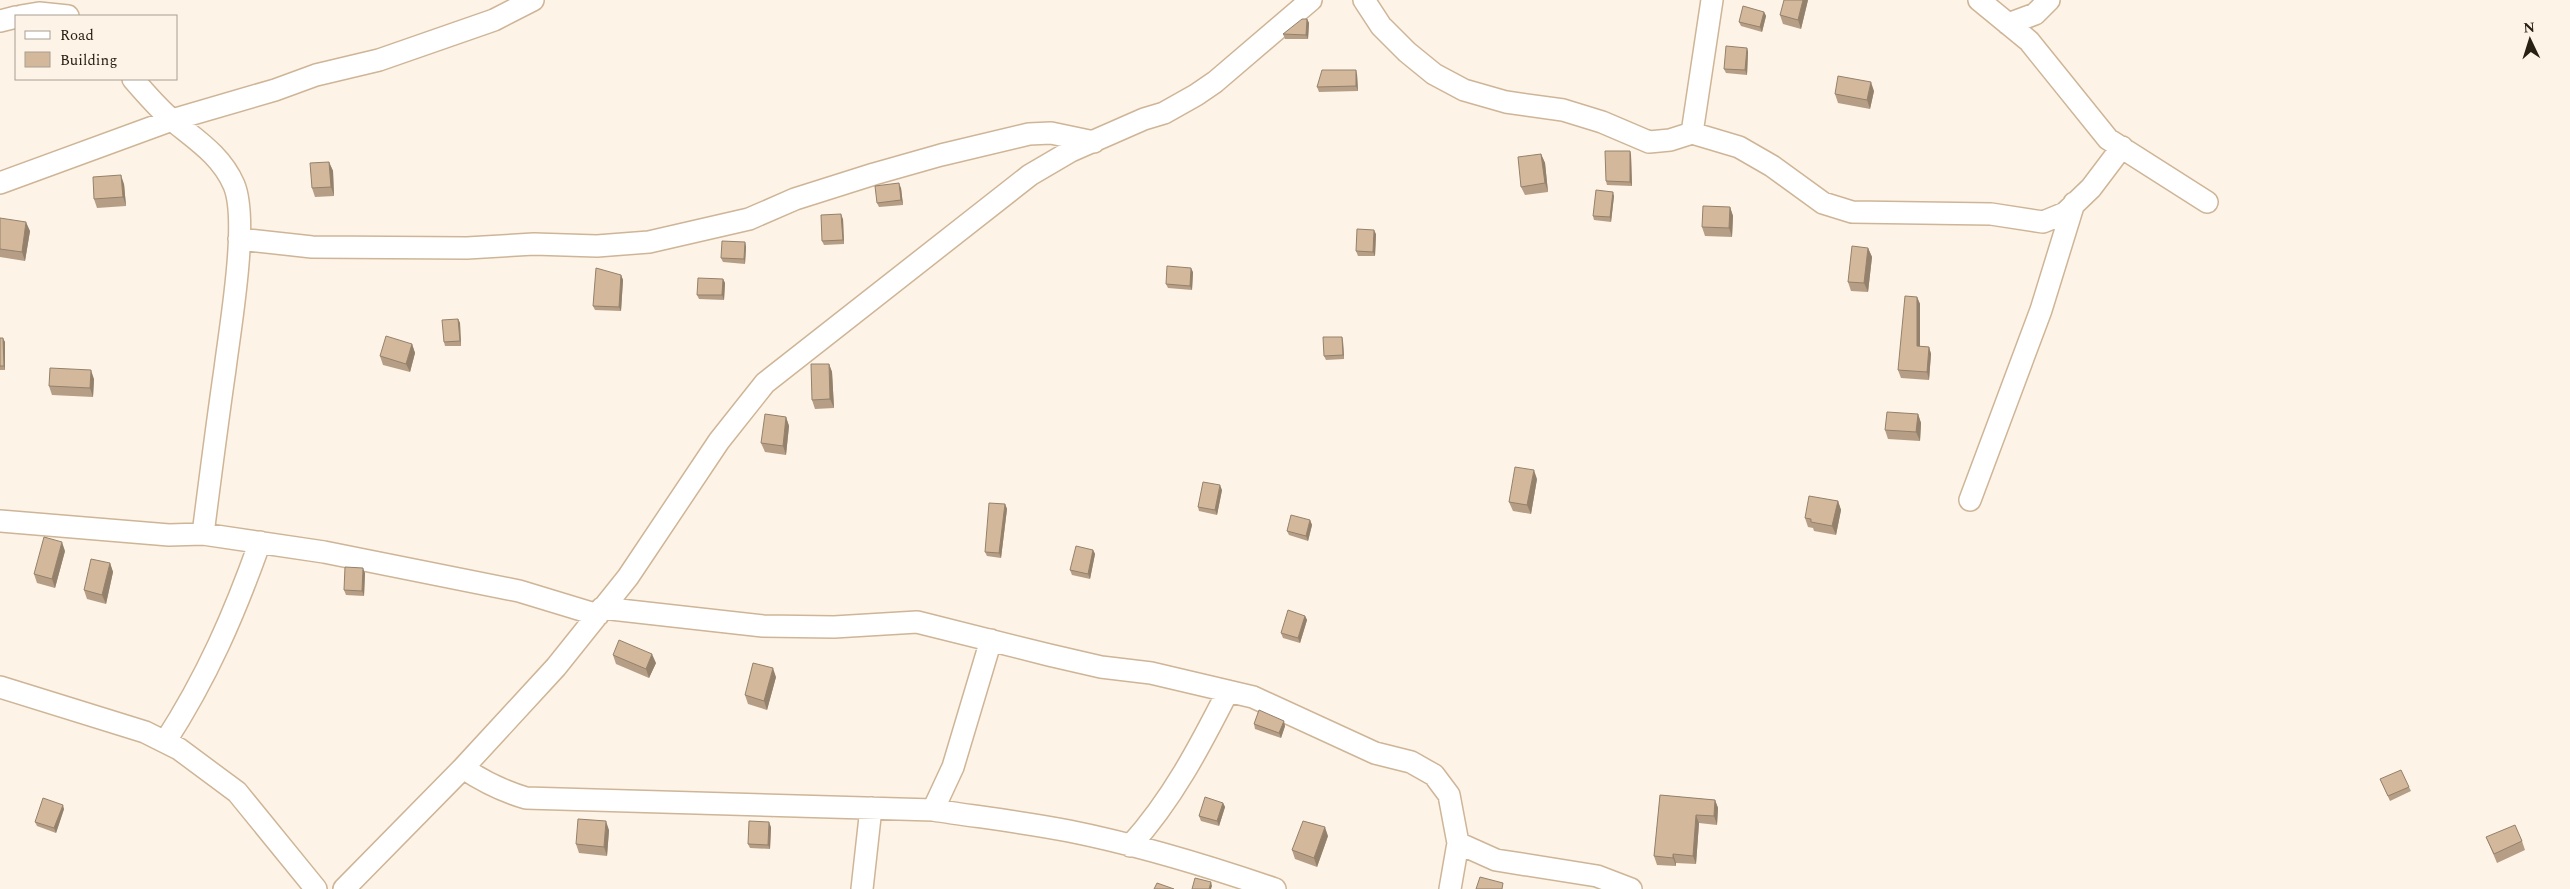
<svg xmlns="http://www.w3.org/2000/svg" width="2570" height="889" font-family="Spectral,serif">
	<rect width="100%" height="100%" fill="#fdf3e6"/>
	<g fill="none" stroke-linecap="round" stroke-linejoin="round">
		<g stroke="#ceb597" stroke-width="24">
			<path id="street" d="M 1364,0 L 1381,26 L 1407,52 L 1434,74 L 1464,90 L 1506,102 L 1563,110 L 1602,122 L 1649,142 L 1670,140 L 1692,133 L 1739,147 L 1772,166 L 1823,203 L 1852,212 L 1991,214 L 2043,222 L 2065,213 L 2091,188 L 2122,147
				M 1979,0 L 2029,41 L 2108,139 L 2207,202
				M 21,16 L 39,13 L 68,16
				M 0,21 L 16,17
				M 2008,24 L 2035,14 L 2049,0
				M 133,79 C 145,93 158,108 172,120 C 196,140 221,155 234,185 C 249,221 230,328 225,369 C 217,424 210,479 203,534
				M 1692,133 L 1712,0
				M 0,183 L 172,120 L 275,90 L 316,75 L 379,60 L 494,20 L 533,0
				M 239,239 L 312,247 L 467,248 L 534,244 L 597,246 L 649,242 L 749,219 L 795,199 L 874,174 L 941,155 L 1029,134 L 1051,133 L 1094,142
				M 1970,500 L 2041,310 L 2074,203
				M 0,521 L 169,535 L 203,534 L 324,552 L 519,591 L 598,615
				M 602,608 L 763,626 L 834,627 L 917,622 L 1049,655 L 1101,667 L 1151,673 L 1253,697 L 1375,753 L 1411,762 L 1434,775 L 1449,795 L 1458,843 L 1450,889
				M 0,687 L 145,732 L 179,749 L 237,792 L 316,889
				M 165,742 C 207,677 234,615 260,542
				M 463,768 C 484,782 502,791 526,798 L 933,810 C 978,817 1024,822 1069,831 C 1139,845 1208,866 1275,889
				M 933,810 L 953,767 L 991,640
				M 1458,843 L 1496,860 L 1597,876 L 1631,889
				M 1130,846 C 1172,800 1200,746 1228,691
				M 344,889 L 463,768 L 556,667 L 628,577 L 719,441 L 765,383 L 1030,175 L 1071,151 L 1144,119 L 1164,113 L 1196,95 L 1215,82 L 1311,0
				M 862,889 L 871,808"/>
		</g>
		<use href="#street" stroke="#fff" stroke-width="21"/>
	</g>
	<path fill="#b59e85" d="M 1808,0 L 1801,29 L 1783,24 L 1780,15 Z
		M 1764,12 L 1766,16 L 1762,32 L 1741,26 L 1739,22 Z
		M 1307,19 L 1309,23 L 1308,39 L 1285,39 L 1283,34 Z
		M 1747,48 L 1748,52 L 1747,75 L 1726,73 L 1724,69 Z
		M 1357,74 L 1358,91 L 1319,92 L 1317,87 Z
		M 1874,91 L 1870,109 L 1838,103 L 1835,94 Z
		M 1630,151 L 1631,155 L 1632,186 L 1607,185 L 1606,181 Z
		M 1541,154 L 1545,163 L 1548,192 L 1525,195 L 1521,187 Z
		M 329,162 L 333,171 L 334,196 L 315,197 L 312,188 Z
		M 124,184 L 126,206 L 97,208 L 94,199 Z
		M 901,188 L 903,205 L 879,207 L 877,203 Z
		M 1614,196 L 1611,222 L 1594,220 L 1593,216 Z
		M 1730,207 L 1733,216 L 1732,237 L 1705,236 L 1702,227 Z
		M 0,218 L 30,231 L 25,261 L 0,257 Z
		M 843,219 L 844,244 L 824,245 L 822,241 Z
		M 1376,234 L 1375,256 L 1358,256 L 1356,251 Z
		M 745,242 L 746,247 L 745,264 L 723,262 L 721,258 Z
		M 1868,248 L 1872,257 L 1868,292 L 1851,291 L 1848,282 Z
		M 1193,272 L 1192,290 L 1168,288 L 1166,284 Z
		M 621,275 L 623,280 L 621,311 L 595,310 L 593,306 Z
		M 723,279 L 725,283 L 724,300 L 699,299 L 697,295 Z
		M 1917,297 L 1920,304 L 1920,346 L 1929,347 L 1931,354 L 1929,380 L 1901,378 L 1898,370 Z
		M 458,319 L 460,323 L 461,346 L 445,346 L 444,342 Z
		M 1342,337 L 1343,341 L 1344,359 L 1326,360 L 1324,356 Z
		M 0,338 L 5,342 L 5,370 L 0,370 Z
		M 412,344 L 415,353 L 410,372 L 383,365 L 380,356 Z
		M 829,364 L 832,372 L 834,408 L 815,409 L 812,400 Z
		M 94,379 L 93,397 L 52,395 L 49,386 Z
		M 1918,414 L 1921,423 L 1920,441 L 1888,439 L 1885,430 Z
		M 786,417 L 789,426 L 786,455 L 765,452 L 761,443 Z
		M 1537,479 L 1531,514 L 1513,511 L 1509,502 Z
		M 1222,490 L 1217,515 L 1199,511 L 1198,507 Z
		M 1838,501 L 1841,510 L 1836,535 L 1814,531 L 1813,528 L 1808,527 L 1805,518 Z
		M 1005,504 L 1007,509 L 1001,558 L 987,556 L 985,552 Z
		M 1310,520 L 1312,525 L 1308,541 L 1289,535 L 1287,531 Z
		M 1093,550 L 1095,554 L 1090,579 L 1072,575 L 1070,570 Z
		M 65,551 L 55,588 L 37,583 L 34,574 Z
		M 110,563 L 113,572 L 106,604 L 87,599 L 84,590 Z
		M 365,573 L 364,596 L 346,595 L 344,590 Z
		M 1305,616 L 1307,620 L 1300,643 L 1283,638 L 1281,633 Z
		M 613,655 L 656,663 L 649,678 L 616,664 Z
		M 776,677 L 767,710 L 748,704 L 745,695 Z
		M 1254,724 L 1285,726 L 1281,738 L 1255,729 Z
		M 2380,779 L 2409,787 L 2411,791 L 2390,801 Z
		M 1660,795 L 1715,800 L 1718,808 L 1717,825 L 1699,823 L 1696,864 L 1676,863 L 1676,866 L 1657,865 L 1654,856 Z
		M 1223,803 L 1225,807 L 1219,826 L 1201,821 L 1199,816 Z
		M 64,809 L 56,833 L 37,826 L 35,822 Z
		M 771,827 L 770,849 L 750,848 L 748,844 Z
		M 609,830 L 607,856 L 579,853 L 576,844 Z
		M 1328,836 L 1317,867 L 1295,859 L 1292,850 Z
		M 2486,837 L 2522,841 L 2525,850 L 2497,863 Z"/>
	<path fill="#94816c" d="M 1803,0 L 1808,0 L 1801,29 L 1798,20 Z
		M 1764,12 L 1766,16 L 1762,32 L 1760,27 Z
		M 1307,19 L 1309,23 L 1308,39 L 1306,35 Z
		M 1747,48 L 1748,52 L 1747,75 L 1745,70 Z
		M 1356,70 L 1357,74 L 1358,91 L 1356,86 Z
		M 1871,82 L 1874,91 L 1870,109 L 1867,100 Z
		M 1630,151 L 1631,155 L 1632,186 L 1630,182 Z
		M 1541,154 L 1545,163 L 1548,192 L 1545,183 Z
		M 329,162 L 333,171 L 334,196 L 331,187 Z
		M 121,175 L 124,184 L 126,206 L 123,197 Z
		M 899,183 L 901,188 L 903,205 L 901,200 Z
		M 1613,192 L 1614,196 L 1611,222 L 1610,217 Z
		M 1730,207 L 1733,216 L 1732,237 L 1729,228 Z
		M 841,214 L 843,219 L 844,244 L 843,240 Z
		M 26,222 L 30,231 L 25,261 L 22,252 Z
		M 1374,230 L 1376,234 L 1375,256 L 1373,252 Z
		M 745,242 L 746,247 L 745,264 L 744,259 Z
		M 1868,248 L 1872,257 L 1868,292 L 1864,283 Z
		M 1191,268 L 1193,272 L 1192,290 L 1190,286 Z
		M 621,275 L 623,280 L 621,311 L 619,307 Z
		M 723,279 L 725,283 L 724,300 L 722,295 Z
		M 1917,297 L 1920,304 L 1920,353 L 1917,346 Z
		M 458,319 L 460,323 L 461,346 L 460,341 Z
		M 1342,337 L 1343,341 L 1344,359 L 1343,355 Z
		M 3,338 L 5,342 L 5,370 L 4,366 Z
		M 412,344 L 415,353 L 410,372 L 406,364 Z
		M 1929,347 L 1931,354 L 1929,380 L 1927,372 Z
		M 829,364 L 832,372 L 834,408 L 830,399 Z
		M 91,370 L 94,379 L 93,397 L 90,388 Z
		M 1918,414 L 1921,423 L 1920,441 L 1916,432 Z
		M 786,417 L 789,426 L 786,455 L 783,446 Z
		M 1534,470 L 1537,479 L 1531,514 L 1527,505 Z
		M 1220,485 L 1222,490 L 1217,515 L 1215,510 Z
		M 1838,501 L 1841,510 L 1836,535 L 1832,526 Z
		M 1005,504 L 1007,509 L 1001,558 L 999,553 Z
		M 1310,520 L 1312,525 L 1308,541 L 1306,536 Z
		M 62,542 L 65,551 L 55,588 L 52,579 Z
		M 1093,550 L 1095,554 L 1090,579 L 1088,574 Z
		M 110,563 L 113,572 L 106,604 L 102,595 Z
		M 363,568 L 365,573 L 364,596 L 362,591 Z
		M 1305,616 L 1307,620 L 1300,643 L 1298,638 Z
		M 652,654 L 656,663 L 649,678 L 646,669 Z
		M 773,668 L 776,677 L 767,710 L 764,701 Z
		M 1284,721 L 1285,726 L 1281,738 L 1279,733 Z
		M 1715,800 L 1718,808 L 1717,825 L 1714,816 Z
		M 1223,803 L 1225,807 L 1219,826 L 1217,821 Z
		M 63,805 L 64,809 L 56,833 L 54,828 Z
		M 1696,815 L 1699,823 L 1696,864 L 1693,856 Z
		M 606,821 L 609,830 L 607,856 L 604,847 Z
		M 769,822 L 771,827 L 770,849 L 768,845 Z
		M 1325,827 L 1328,836 L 1317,867 L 1314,858 Z
		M 1673,854 L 1676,863 L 1676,866 L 1673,858 Z
		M 1211,882 L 1212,886 L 1211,889 L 1209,889 Z"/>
	<path fill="#d3b89b" stroke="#94816c" d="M 1784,0 L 1803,0 L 1798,20 L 1780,15 Z
		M 1743,6 L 1764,12 L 1760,27 L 1739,22 Z
		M 1302,19 L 1307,19 L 1306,35 L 1283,34 Z
		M 1726,46 L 1747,48 L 1745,70 L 1724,69 Z
		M 1322,70 L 1356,70 L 1356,86 L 1317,87 Z
		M 1838,76 L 1871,82 L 1867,100 L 1835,94 Z
		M 1605,151 L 1630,151 L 1630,182 L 1606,181 Z
		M 1541,154 L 1545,183 L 1521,187 L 1518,157 Z
		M 329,162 L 331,187 L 312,188 L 310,163 Z
		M 121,175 L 123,197 L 94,199 L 93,177 Z
		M 899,183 L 901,200 L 877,203 L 875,186 Z
		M 1596,190 L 1613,192 L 1610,217 L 1593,216 Z
		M 1703,206 L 1730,207 L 1729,228 L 1702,227 Z
		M 841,214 L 843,240 L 822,241 L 821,215 Z
		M 0,218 L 26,222 L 22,252 L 0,249 Z
		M 1357,229 L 1374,230 L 1373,252 L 1356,251 Z
		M 722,241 L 745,242 L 744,259 L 721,258 Z
		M 1852,246 L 1868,248 L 1864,283 L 1848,282 Z
		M 1167,266 L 1191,268 L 1190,286 L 1166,284 Z
		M 596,268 L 621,275 L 619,307 L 593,306 Z
		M 698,278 L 723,279 L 722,295 L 697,295 Z
		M 1905,296 L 1917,297 L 1917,346 L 1929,347 L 1927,372 L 1898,370 Z
		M 458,319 L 460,341 L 444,342 L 442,320 Z
		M 386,336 L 412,344 L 406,364 L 380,356 Z
		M 1323,337 L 1342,337 L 1343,355 L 1324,356 Z
		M 0,338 L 3,338 L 4,366 L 0,366 Z
		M 811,364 L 829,364 L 830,399 L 812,400 Z
		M 50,368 L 91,370 L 90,388 L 49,386 Z
		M 1887,412 L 1918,414 L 1916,432 L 1885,430 Z
		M 765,414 L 786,417 L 783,446 L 761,443 Z
		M 1515,467 L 1534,470 L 1527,505 L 1509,502 Z
		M 1203,482 L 1220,485 L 1215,510 L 1198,507 Z
		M 1809,496 L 1838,501 L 1832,526 L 1811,522 L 1811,519 L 1805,518 Z
		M 989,503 L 1005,504 L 999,553 L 985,552 Z
		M 1291,515 L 1310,520 L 1306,536 L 1287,531 Z
		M 44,537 L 62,542 L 52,579 L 34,574 Z
		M 1076,546 L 1093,550 L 1088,574 L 1070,570 Z
		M 91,559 L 110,563 L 102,595 L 84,590 Z
		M 345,567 L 363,568 L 362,591 L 344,590 Z
		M 1288,610 L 1305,616 L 1298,638 L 1281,633 Z
		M 619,640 L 652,654 L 646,669 L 613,655 Z
		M 753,663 L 773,668 L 764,701 L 745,695 Z
		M 1259,710 L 1284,721 L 1279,733 L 1254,724 Z
		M 2401,770 L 2409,787 L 2388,796 L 2380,779 Z
		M 1660,795 L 1715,800 L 1714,816 L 1696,815 L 1693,856 L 1673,854 L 1673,858 L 1654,856 Z
		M 1205,797 L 1223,803 L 1217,821 L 1199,816 Z
		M 43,798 L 63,805 L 54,828 L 35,822 Z
		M 578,819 L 606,821 L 604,847 L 576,844 Z
		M 749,821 L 769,822 L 768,845 L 748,844 Z
		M 1303,821 L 1325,827 L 1314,858 L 1292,850 Z
		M 2515,825 L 2522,841 L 2494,854 L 2486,837 Z
		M 1480,877 L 1503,883 L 1502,889 L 1476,889 Z
		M 1195,878 L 1211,882 L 1209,889 L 1192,889 Z
		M 1157,883 L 1174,889 L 1154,889 Z"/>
	<rect x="15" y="15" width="162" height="65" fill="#fdf3e6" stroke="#a89f92"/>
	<rect x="25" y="31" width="25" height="8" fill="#ffffff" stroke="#a89f92"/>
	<text x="60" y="40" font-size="15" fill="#292014">Road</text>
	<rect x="25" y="52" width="25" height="15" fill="#d3b89b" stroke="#a89f92"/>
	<text x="60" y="65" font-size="15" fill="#292014">Building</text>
	<g transform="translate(2530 40) rotate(356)" stroke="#fdf3e6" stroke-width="4" paint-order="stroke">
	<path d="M0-4L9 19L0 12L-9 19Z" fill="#292014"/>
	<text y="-8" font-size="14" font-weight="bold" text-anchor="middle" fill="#292014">N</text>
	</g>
</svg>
